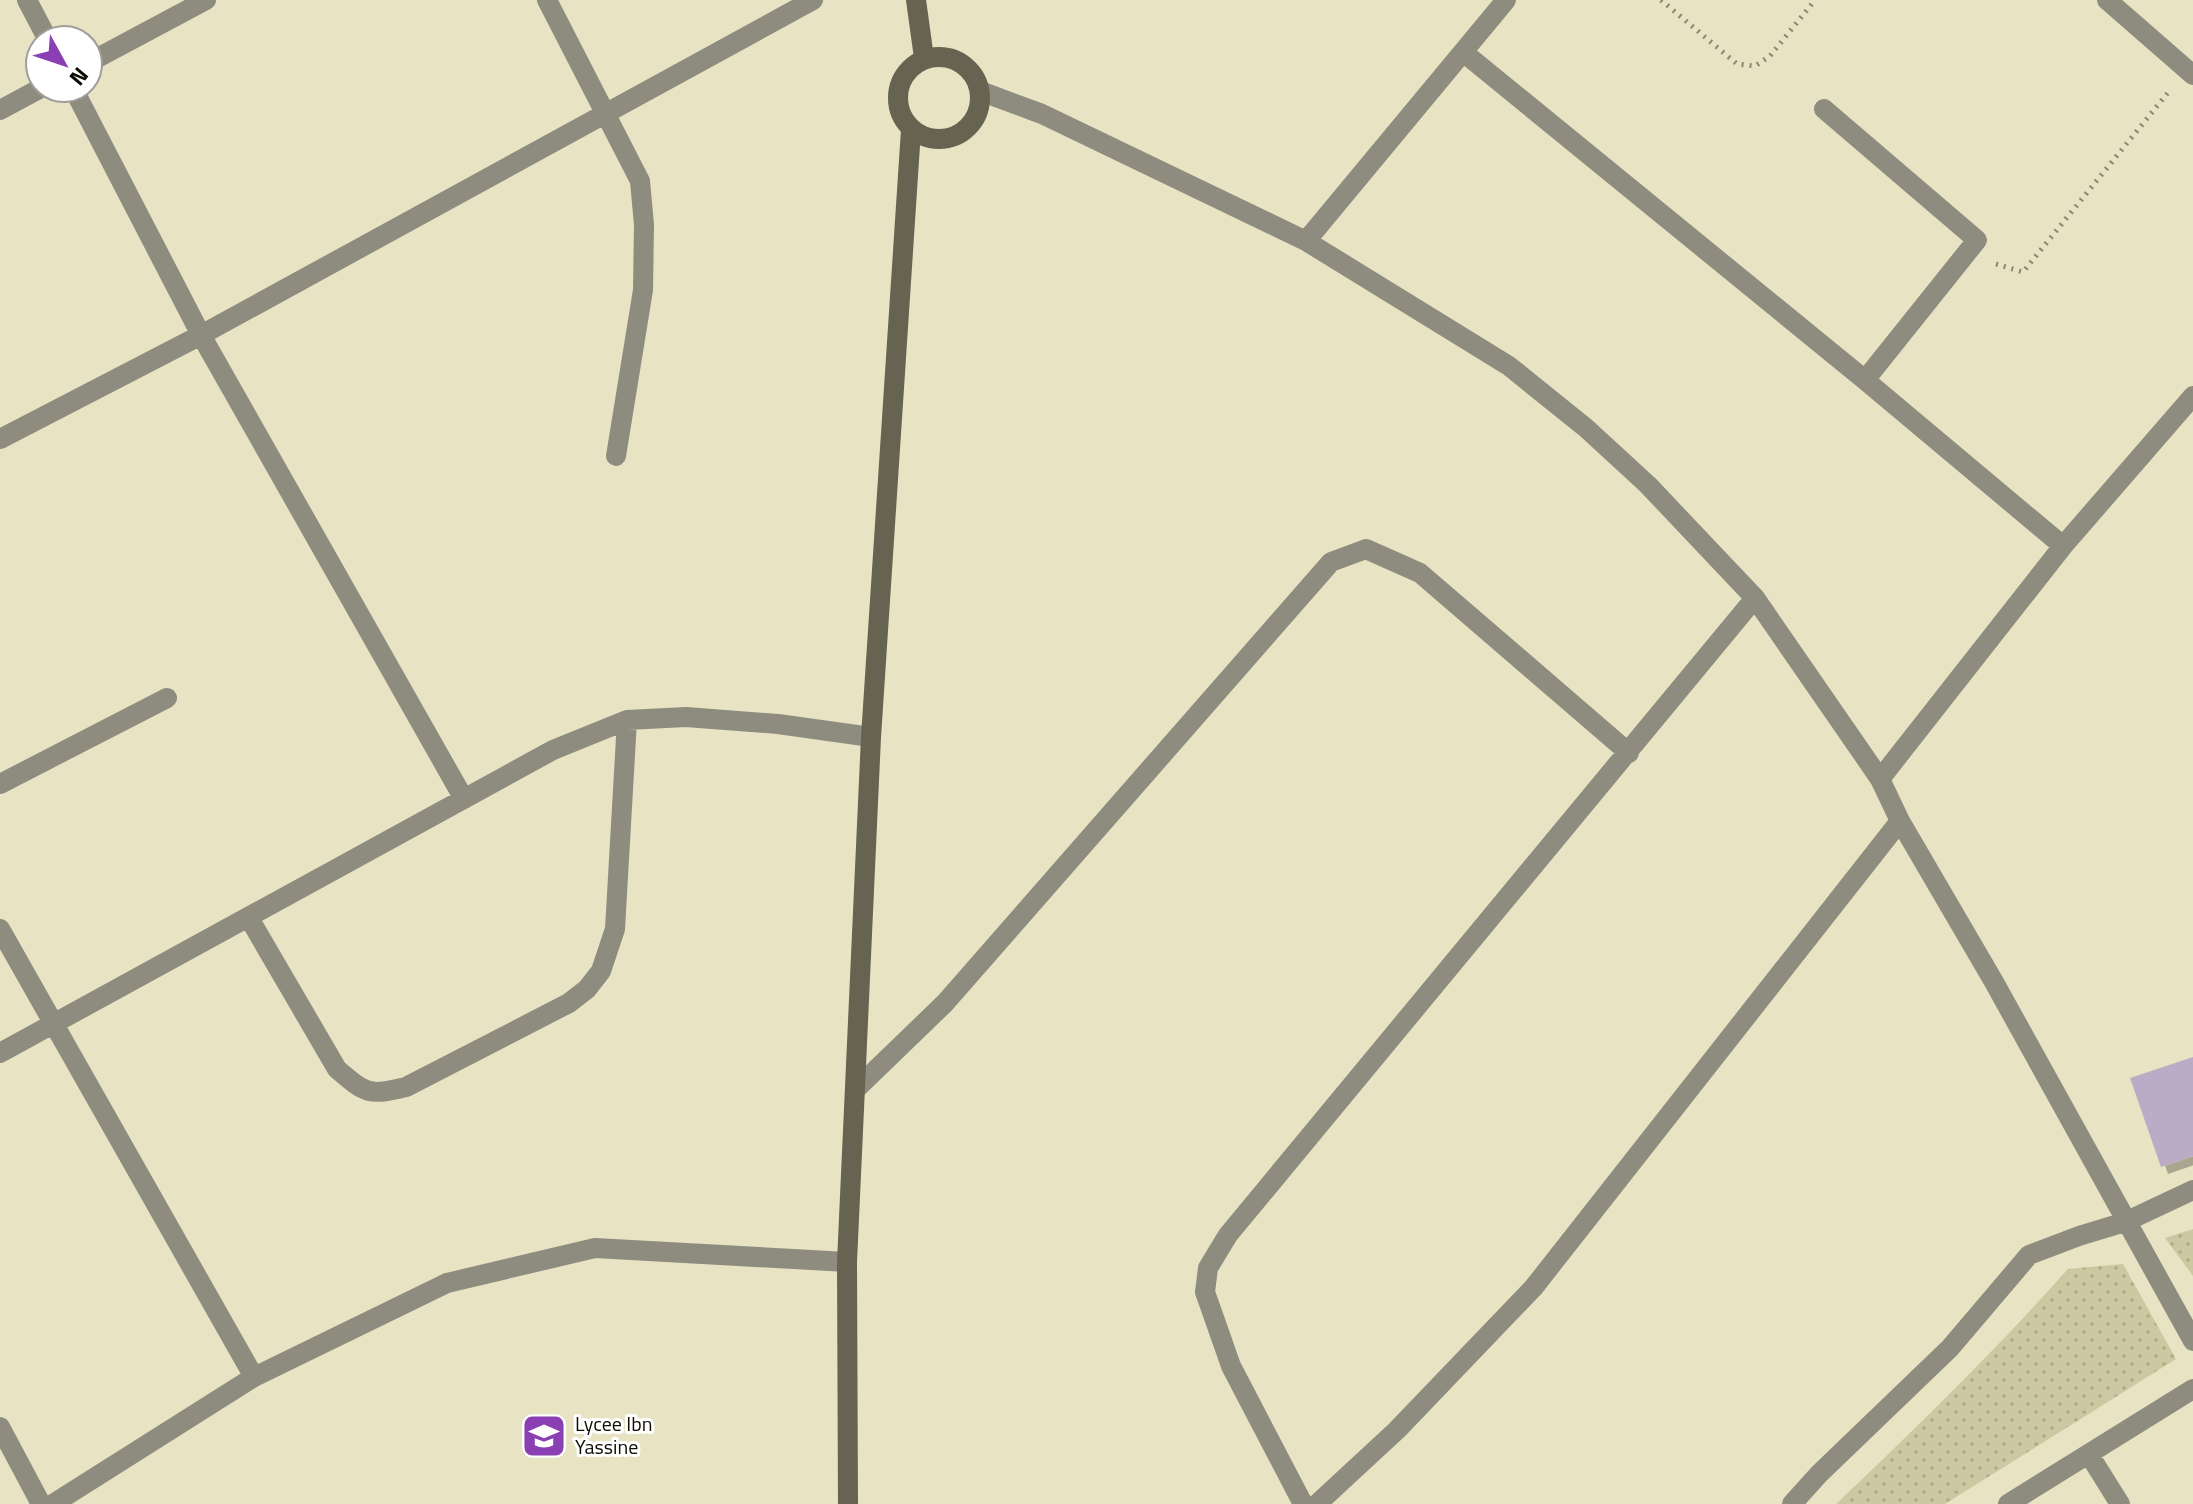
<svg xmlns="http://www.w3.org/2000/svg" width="2193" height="1504" font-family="'Titillium Web',sans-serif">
	<defs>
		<pattern id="park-dots" width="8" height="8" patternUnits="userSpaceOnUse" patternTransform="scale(2)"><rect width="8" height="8" fill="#ccc8a1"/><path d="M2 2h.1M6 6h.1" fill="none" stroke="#aeab89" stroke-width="1.8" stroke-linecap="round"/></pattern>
		<filter id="shadow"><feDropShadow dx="7" dy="7" stdDeviation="0" flood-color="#0004"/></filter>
	</defs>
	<rect width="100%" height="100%" fill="#e7e3c3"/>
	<path fill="url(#park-dots)" d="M 2193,1229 L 2193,1276 L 2165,1238 Z
		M 2123,1264 L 2176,1359 L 1945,1504 L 1836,1504 C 1916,1428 1995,1351 2068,1269 Z"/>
	<path fill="#bcabc7" filter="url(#shadow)" d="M 2193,1057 L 2193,1156 L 2161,1167 L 2130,1078 Z"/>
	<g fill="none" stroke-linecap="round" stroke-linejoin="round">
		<path stroke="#8b8872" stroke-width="5" stroke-dasharray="2 6" stroke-linecap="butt" d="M 1661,0 L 1737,64 L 1755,66 L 1770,56 L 1815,0
			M 1996,264 L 2023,272 L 2170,90"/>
		<path stroke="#8e8c7f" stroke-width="20" d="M 27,0 L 48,40
			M 547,0 L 640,181 L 644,225 L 643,290 L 616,456
			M 2107,0 L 2193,75
			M 1463,52 L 1865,380 L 2063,546
			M 88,63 L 206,0
			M 73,88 L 201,335 L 464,799
			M 980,91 L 1042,114 L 1306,241 L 1509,366 L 1586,428 L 1648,485 L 1755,598 L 1880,779 L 1900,821 L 1994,982 L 2193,1341
			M 1824,109 L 1977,240 L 1865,380
			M 0,110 L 41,88
			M 1306,241 L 1506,0
			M 0,439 L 201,335 L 813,0
			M 1880,779 L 2063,546 L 2193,396
			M 0,784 L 167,698
			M 249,918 L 337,1069 C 366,1094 369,1096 406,1087 L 569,1003 L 587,989 L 601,971 L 615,929 L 627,720
			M 0,929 L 254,1377
			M 0,1053 L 553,750 L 627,720 L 686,717 L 778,724 L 871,737
			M 856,1089 L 945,1003 L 1331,562 L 1366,549 L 1420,573 L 1629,753
			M 0,1427 L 41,1504
			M 2090,1456 L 2120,1504
			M 53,1504 L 254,1377 L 447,1283 L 595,1248 L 847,1262
			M 1303,1504 L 1231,1366 L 1205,1292 L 1208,1268 L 1228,1235 L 1755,598
			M 1317,1504 L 1397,1430 L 1534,1287 L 1900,821
			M 1792,1504 L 1819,1474 L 1950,1348 L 2029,1255 L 2079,1236 L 2125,1222 L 2193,1190
			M 2008,1504 L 2193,1389"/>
		<path stroke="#666350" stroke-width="20" d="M 916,0 L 924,58
			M898 98a41 41 0 1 1 82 0a41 41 0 1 1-82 0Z
			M 848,1504 L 847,1262 L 871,737 L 911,130"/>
	</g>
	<defs>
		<g id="university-square" transform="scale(2.3)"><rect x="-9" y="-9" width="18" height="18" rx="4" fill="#8a40b2" stroke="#fff"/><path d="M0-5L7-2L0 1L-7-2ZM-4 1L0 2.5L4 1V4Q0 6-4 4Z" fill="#fff"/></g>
	</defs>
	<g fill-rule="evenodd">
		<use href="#university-square" x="544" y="1436"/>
	</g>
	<g text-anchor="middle" stroke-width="6" stroke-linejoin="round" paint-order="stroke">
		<g font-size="20" fill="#0e0c03" stroke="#fff" text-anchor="start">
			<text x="575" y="1431">Lycee Ibn<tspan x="575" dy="23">Yassine</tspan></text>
		</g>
	</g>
	<g transform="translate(64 64) rotate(130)"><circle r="38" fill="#ffffff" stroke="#9f9e9a" stroke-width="2"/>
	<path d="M0-6L14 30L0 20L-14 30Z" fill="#8a40b2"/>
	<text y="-12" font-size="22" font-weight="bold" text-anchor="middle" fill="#0e0c03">N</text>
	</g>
</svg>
